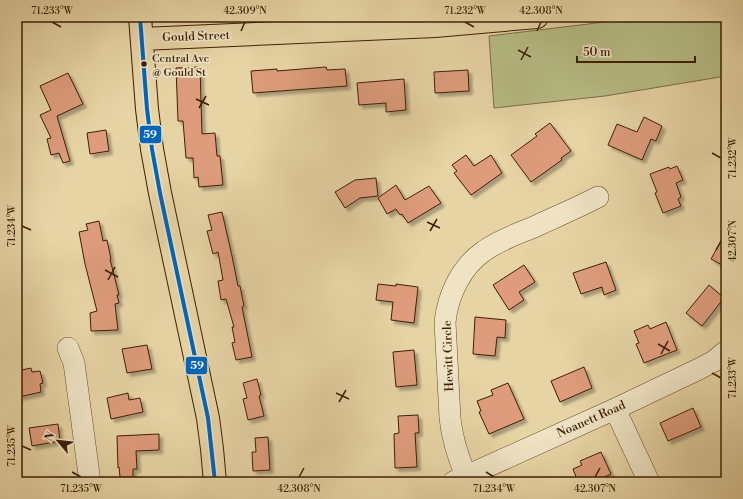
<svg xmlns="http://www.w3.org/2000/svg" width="743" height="499" font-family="'Libre Bodoni',serif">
	<defs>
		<filter id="shadow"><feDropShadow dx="3.5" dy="3.5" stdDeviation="1" flood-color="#0004"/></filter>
	</defs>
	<rect width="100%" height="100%" fill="#e7d4a5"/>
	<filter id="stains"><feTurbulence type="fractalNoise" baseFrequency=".005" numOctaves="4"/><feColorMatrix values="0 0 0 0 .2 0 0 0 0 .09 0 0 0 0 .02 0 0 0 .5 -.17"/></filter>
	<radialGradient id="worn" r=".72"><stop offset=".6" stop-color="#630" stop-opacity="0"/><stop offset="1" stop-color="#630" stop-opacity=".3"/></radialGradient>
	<path fill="#b7bc85" stroke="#7a6e45" d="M 646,17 L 726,17 L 726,76 L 605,96 L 494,108 L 489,36 Z"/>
	<path fill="#de9c7b" stroke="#3d1f05" filter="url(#shadow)" d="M 200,67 L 202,134 L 215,133 L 217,156 L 220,156 L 223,185 L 199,187 L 198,177 L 194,178 L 193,158 L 186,158 L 183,121 L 178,121 L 176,68 Z
		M 326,67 L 327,70 L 345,69 L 347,86 L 253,93 L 251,71 L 277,69 L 277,71 Z
		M 468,70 L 469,91 L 435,93 L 434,72 Z
		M 68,73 L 83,104 L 57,116 L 70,161 L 63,163 L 59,153 L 51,155 L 47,139 L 51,138 L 40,115 L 51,110 L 40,86 Z
		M 404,79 L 406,110 L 386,112 L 386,103 L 359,105 L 357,83 Z
		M 644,117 L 662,126 L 656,141 L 651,139 L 642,160 L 608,145 L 617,124 L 637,132 Z
		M 550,123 L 571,151 L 561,158 L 562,160 L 531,182 L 511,155 L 537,136 L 535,134 Z
		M 106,130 L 109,151 L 90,154 L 87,133 Z
		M 466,155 L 474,166 L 491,155 L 502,173 L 471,195 L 454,173 L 457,171 L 452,165 Z
		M 677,166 L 683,180 L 676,183 L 681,197 L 678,199 L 681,206 L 663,213 L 655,193 L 657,192 L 650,174 L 669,167 L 670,169 Z
		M 376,178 L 378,196 L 360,198 L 345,208 L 335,192 L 355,180 Z
		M 396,185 L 405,200 L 429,186 L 441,203 L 408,223 L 402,214 L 400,215 L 396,209 L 387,214 L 378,198 Z
		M 222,212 L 232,256 L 238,286 L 240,286 L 244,306 L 242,307 L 252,357 L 236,360 L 232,343 L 235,342 L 232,327 L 234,327 L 226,299 L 221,300 L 218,281 L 223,280 L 218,252 L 213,254 L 207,231 L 212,230 L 208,215 Z
		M 99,221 L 103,241 L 107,240 L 111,259 L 110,259 L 119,295 L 117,295 L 119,303 L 115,304 L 118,330 L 91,331 L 90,313 L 97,311 L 85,264 L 79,232 L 88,230 L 86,224 Z
		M 726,232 L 726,267 L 711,259 Z
		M 606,262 L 616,290 L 604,295 L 602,287 L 581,294 L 573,273 Z
		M 524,265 L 535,282 L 519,292 L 524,300 L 509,310 L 493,285 Z
		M 378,284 L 396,286 L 396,284 L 418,287 L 414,323 L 391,320 L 393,302 L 376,300 Z
		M 709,285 L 724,298 L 702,326 L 686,313 Z
		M 475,317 L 506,320 L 505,338 L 497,337 L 495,356 L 473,354 Z
		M 666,322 L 677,350 L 644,363 L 636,344 L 639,343 L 634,331 L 648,325 L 650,329 Z
		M 147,345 L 152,369 L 127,373 L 122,349 Z
		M 414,350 L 417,385 L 396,387 L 393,352 Z
		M 584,367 L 592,388 L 560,402 L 551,381 Z
		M 31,368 L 32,372 L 40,371 L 43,383 L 40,384 L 41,392 L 19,397 L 17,385 L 17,371 Z
		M 257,379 L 261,395 L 259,396 L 264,416 L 248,420 L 243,399 L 247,398 L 243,383 Z
		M 508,383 L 524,419 L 489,434 L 479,412 L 481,411 L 477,401 L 493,395 L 491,390 Z
		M 128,393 L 129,400 L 140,398 L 143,412 L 111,419 L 107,398 Z
		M 693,408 L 701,427 L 668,441 L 660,423 Z
		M 418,415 L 419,433 L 415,433 L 417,467 L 395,468 L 394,434 L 399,433 L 398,416 Z
		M 58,424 L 60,441 L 32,446 L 29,428 Z
		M 159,434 L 159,450 L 136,451 L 137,469 L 133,469 L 133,477 L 120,477 L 119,467 L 118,468 L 117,436 Z
		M 268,437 L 270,470 L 253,471 L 252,452 L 256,452 L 255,438 Z
		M 601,452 L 611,474 L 594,482 L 578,482 L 573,469 L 582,465 L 580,461 Z"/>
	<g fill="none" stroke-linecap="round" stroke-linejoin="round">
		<g stroke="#684c2d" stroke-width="22">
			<path id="minor" d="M 315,17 L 315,31
				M 68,348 L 74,363 L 90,482
				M 615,409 L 649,482
				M 466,476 C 458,457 452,438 450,418 L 445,322 C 448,295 461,267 484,251 C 499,240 517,234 534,227 C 555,217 577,208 598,197
				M 453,482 L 615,409 L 699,369 L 714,361 L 726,351"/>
		</g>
		<g stroke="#3d1f05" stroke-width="24">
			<path id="major" d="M 140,17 L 147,109 L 152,149 L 160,193 L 208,418 L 212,449 L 215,482
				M 142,39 L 435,26 L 537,17"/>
		</g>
		<use href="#minor" stroke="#efe3c4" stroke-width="21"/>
		<use href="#major" stroke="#e7d4a5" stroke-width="22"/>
		<g stroke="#efe3c4" stroke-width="7">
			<path id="bus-1" d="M 140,17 L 147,109 L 152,149 L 160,193 L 208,418 L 215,482"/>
		</g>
		<use href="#bus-1" stroke="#0065bd" stroke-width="4"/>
	</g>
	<path fill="none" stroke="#3d1f05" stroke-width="1.5" d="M 52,22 L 61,27M 465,22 L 474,27M 241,31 L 245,22M 537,31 L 541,22M 518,50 L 531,57M 521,60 L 528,47M 196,99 L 209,105M 199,108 L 206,96M 712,153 L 721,158M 427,222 L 440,228M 22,226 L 31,230M 430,231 L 437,219M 716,250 L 721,241M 105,270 L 118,277M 108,280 L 115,267M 658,344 L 670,351M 661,354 L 668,341M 712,373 L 721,378M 336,393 L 349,399M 339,402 L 346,390M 22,446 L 31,450M 72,472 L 81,477M 486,472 L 494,477M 299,477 L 304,468M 595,477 L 600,468"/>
	<circle fill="#3d1f05" stroke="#efe3c4" stroke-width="1.5" cx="144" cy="64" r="3.5"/>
	<g text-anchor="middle" stroke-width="3.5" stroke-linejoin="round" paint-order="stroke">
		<g font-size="11" fill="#3d1f05" stroke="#efe3c4" text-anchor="start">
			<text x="152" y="62">Central Ave<tspan x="152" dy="14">@ Gould St</tspan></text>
		</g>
		<g font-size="12" fill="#3d1f05" stroke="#efe3c4">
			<text transform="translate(196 36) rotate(-2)" y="4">Gould Street</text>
			<text transform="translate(448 356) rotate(-92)" y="4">Hewitt Circle</text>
			<text transform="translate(591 419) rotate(-24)" y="4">Noanett Road</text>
		</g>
	</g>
	<g stroke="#efe3c4" stroke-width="1.5">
		<rect x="139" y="125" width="23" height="19" rx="4" fill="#0065bd"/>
		<rect x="185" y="356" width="23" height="19" rx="4" fill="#0065bd"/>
	</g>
	<g font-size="11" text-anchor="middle" font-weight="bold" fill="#fff">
		<text x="150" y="138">59</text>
		<text x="197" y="369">59</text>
	</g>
	<rect width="743" height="499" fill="none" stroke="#e7d4a5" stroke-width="44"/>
	<g transform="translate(58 441) rotate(298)" stroke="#efe3c4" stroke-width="3" paint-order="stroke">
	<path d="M0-3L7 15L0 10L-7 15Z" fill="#3d1f05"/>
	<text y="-6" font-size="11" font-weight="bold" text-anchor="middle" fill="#3d1f05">N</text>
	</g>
	<path d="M577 56v6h118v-6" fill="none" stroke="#3d1f05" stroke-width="2"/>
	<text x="583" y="56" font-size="12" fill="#3d1f05" stroke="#efe3c4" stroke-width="3" paint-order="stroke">50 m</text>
	<rect x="22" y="22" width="699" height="455" fill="none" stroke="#3d1f05" stroke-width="1.5"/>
	<g font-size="10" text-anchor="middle" fill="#3d1f05">
		<text x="52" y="14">71.233°W</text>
		<text x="245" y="14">42.309°N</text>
		<text x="465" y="14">71.232°W</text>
		<text x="541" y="14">42.308°N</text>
		<text transform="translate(732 158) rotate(-90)" y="4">71.232°W</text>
		<text transform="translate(11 226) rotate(-90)" y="4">71.234°W</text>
		<text transform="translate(732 241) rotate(-90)" y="4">42.307°N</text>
		<text transform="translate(732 378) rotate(-90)" y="4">71.233°W</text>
		<text transform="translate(11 446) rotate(-90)" y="4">71.235°W</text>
		<text x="81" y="492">71.235°W</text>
		<text x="299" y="492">42.308°N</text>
		<text x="494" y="492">71.234°W</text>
		<text x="595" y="492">42.307°N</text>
	</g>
	<rect width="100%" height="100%" filter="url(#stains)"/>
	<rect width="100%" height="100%" fill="url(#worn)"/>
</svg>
